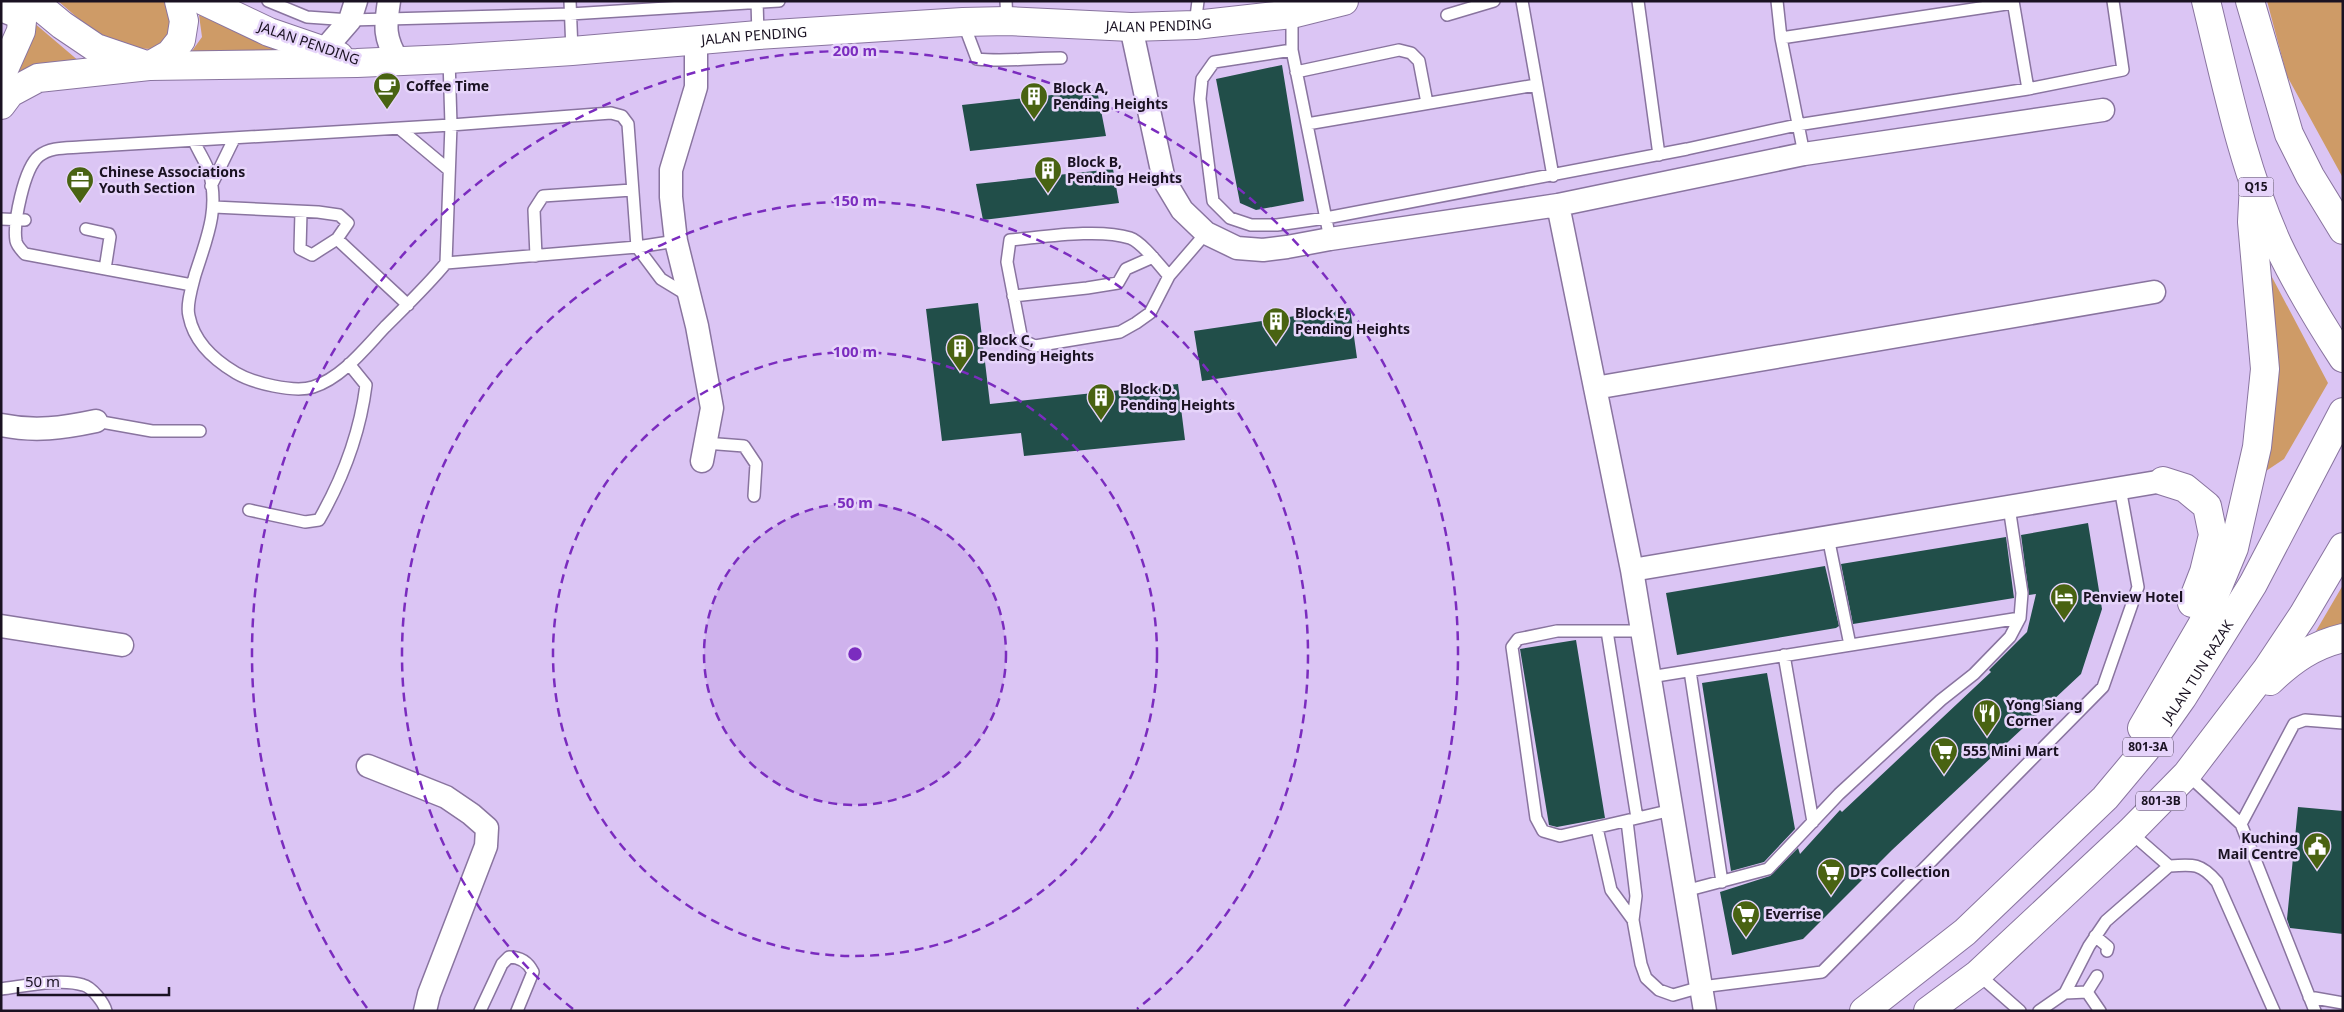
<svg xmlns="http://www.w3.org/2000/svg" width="2344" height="1012" font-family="'Noto Sans',sans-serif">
	<rect width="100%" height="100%" fill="#dbc5f4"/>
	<path fill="#ce9b67" d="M 58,1 L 169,1 C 176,25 172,34 153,49 L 125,48 L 87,26 Z
		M 2267,1 L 2343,1 L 2343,178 L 2287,76 Z
		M 199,15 L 275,48 L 296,53 L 192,51 L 202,37 Z
		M 33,22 L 80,62 L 8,79 Z
		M 2264,262 L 2328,383 L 2284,459 L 2263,473 Z
		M 2343,585 L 2343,623 L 2316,631 Z"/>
	<path fill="#214e49" d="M 1282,65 L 1304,201 L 1256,210 L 1240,203 L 1216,79 Z
		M 1097,90 L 1106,136 L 970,151 L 962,105 Z
		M 1113,169 L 1119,203 L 983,220 L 976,184 Z
		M 978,303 L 990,404 L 1178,384 L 1185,440 L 1024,456 L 1021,433 L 942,441 L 926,309 Z
		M 1350,308 L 1357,358 L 1202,381 L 1194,331 Z
		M 2088,523 L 2102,609 L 2081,674 L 1892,850 L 1803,939 L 1732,955 L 1720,892 L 1770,876 L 1798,848 L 1800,854 L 1840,810 L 1842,812 L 1991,672 L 1989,670 L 2027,632 L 2036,594 L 2029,595 L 2021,535 Z
		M 2006,537 L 2014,598 L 1853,624 L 1841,564 Z
		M 1825,566 L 1839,626 L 1836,628 L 1677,655 L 1666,593 Z
		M 1576,640 L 1605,818 L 1557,827 L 1549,825 L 1520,649 Z
		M 1767,673 L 1795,829 L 1764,862 L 1731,871 L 1702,683 Z
		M 2298,807 L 2343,811 L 2343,934 L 2290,928 L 2287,919 Z"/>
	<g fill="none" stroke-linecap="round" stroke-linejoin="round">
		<g stroke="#89749f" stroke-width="14">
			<path id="lane" d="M 268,1 L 307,17 L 350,20 L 570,14 L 779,1
				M 570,1 L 572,51
				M 757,1 L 758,35
				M 1006,1 L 1007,21
				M 1522,1 L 1553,176
				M 1638,1 L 1659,155
				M 1777,1 L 1781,38 L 1804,154
				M 2013,1 L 2028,89
				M 1292,14 L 1292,50 L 1330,239
				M 1447,15 L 1494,1
				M 963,22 L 977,59 C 1005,62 1033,58 1061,58
				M 1195,25 L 1198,1
				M 1781,38 L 2013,3
				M 1292,50 L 1214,62 L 1202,79 L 1200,99 L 1213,201 L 1230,218 L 1251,225 L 1277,225 L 1326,218 L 1687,149 L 1797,125 L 2028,89 L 2123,70 L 2113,1
				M 1296,72 L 1399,50 L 1411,53 L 1419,61 L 1427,103
				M 1307,124 L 1536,85
				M 400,129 L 449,170
				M 194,141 C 198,151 206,162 209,172 C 220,209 206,240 195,275 C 192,287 186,305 189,316 C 194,342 214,360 236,373 C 253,383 294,393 313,387 C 342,378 365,348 385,327 C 406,306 427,286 446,263 L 451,125 L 449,59
				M 211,186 L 234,139
				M 214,207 L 318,212 L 339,215 L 348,223 L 337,239 L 312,255 L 300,249 L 301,212
				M 1,219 L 25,220
				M 86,229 L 109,234 L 110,237 L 105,269
				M 337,239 L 408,305
				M 536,256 L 534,210 L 543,196 L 632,190
				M 446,263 L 637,247 L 676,241
				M 1169,276 C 1160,266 1142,242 1130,238 C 1099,228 1044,237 1010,240 L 1007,262 L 1022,340 L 1035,346 L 1120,332 L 1136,323 L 1150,313 L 1169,276 L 1206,233
				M 192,285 L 25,254 C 22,251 17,246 16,241 C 13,223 24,168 39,156 C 50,147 66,148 80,147 L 451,125 L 611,113 L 622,116 L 628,124 L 637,247 L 661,279 L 689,296
				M 1013,296 L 1087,288 L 1118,283 L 1126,269 L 1153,257
				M 96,421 L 152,431 L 200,431
				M 705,443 L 744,446 L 756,464 L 754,496
				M 249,510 L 305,522 L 319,520 C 343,478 360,433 366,385 L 349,364
				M 1828,537 L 1850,645
				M 1607,631 L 1637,818
				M 1642,631 L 1557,631 L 1518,639 L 1512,647 L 1536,818 L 1543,831 L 1560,836 L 1672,810
				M 1784,655 L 1813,822
				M 1690,671 L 1722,882
				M 1650,677 L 2020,618
				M 2187,774 L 2241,824 L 2315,1011
				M 1627,821 L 1636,896 L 1633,920
				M 2241,824 L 2294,724 L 2305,720 L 2343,723
				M 1597,828 L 1611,890 L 1633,920 L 1641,964 L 1646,978 L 1659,990 L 1673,995 L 1701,987 L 1822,972 L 2103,687 L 2138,587 L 2120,488
				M 2169,866 C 2193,864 2201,863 2217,882 L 2274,1011
				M 1685,891 L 1768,869 L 1839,794 L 1941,700 L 1974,674 L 2010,637 L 2020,618 L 2022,593 L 2009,507
				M 2095,936 L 2108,947 L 2107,951
				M 1978,974 L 2020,1011
				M 1,989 C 25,986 61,978 83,985 C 92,987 104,1003 106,1011
				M 2087,992 L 2097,976
				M 2065,993 L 2087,992 L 2100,1011
				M 2309,997 L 2343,1003
				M 480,1011 L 502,964 L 509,957 C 520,957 528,962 533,972 L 517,1011
				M 2039,1011 L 2065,993 L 2089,946 L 2106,921 L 2169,866 L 2130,832"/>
		</g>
		<g stroke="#89749f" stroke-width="25">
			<path id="street" d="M 389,1 C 385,27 384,38 398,61
				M 1,10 L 23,19
				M 1131,27 L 1164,180 L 1182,210 L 1206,233 L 1237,248 L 1263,250 L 1287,247 L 1330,239 L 1558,205 L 1804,154 L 2103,110
				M 696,41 L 696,87 L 671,170 L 671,197 L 676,241 L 697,326 L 712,408 L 702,461
				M 324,50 L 350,20 L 356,1
				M 1558,205 L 1632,570 L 1705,1011
				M 1595,388 L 2154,292
				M 1,425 C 35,432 63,428 96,421
				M 1632,570 L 2163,481
				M 1,626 L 122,645
				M 368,766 L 446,797 L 471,814 L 487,828 L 486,846 L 429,994 L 425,1011"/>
		</g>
		<g stroke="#89749f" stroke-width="30">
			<g id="secondary">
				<path id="s1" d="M 33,1 L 62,25 L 96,48 L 149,66 L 357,63 L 449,59 L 572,51 L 758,35 L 963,22 L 1007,21 L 1131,27 L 1195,25 L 1292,14 L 1344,1"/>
				<path d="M 204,1 L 269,32 L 339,56"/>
				<path d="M 1,76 L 21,31 L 24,1"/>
				<path d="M 1,105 L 10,93 L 38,78 L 149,66 L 170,54 L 181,40 L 184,21 L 179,1"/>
			</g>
		</g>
		<g stroke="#89749f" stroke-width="30">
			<g id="highway">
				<path d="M 2206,1 C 2226,83 2243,168 2278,245 C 2297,285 2319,321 2343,358"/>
				<path d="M 2250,1 L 2289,134 L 2310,176 L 2343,230"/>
				<path d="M 2163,481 L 2185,488 L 2207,506 L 2213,535 L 2204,572 L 2192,603"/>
				<path d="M 2270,681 C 2292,660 2313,645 2343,638"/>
				<path d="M 2142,728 L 2202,625 L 2234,548 L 2257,447 L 2265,369 L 2252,222 L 2254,184"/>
				<path id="s2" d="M 1864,1011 L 1965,932 L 2105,798 L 2146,749 L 2182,698 L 2253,584 L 2343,412"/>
				<path d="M 1928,1011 L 1978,974 L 2130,832 L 2187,774 L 2267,669 L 2303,615 L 2343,547"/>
			</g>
		</g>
		<use href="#lane" stroke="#fff" stroke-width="11"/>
		<use href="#street" stroke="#fff" stroke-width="22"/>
		<use href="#secondary" stroke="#fff" stroke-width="28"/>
		<use href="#highway" stroke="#fff" stroke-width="28"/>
	</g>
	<circle cx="855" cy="654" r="151" fill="#7b2cbf" fill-opacity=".12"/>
	<g fill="none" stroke="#7b2cbf" stroke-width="2.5" stroke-dasharray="9 6">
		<circle cx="855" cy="654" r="151"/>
		<circle cx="855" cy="654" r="302"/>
		<path d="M573 1009A453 453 0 1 1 1137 1009"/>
		<path d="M367 1008A603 603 0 1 1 1343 1008"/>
	</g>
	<defs>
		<g id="cafe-pin" transform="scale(1.4375)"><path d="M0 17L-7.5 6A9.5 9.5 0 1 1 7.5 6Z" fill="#496312" stroke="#e6d4fa"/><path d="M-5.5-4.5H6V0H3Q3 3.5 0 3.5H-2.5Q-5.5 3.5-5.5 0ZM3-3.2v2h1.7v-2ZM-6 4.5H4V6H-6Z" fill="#fff"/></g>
		<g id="building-pin" transform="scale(1.4375)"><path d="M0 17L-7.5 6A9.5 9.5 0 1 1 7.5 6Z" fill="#496312" stroke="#e6d4fa"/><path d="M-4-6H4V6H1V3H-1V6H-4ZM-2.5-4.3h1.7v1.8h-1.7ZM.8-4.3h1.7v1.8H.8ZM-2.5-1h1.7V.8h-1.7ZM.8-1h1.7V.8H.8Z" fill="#fff"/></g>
		<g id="office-pin" transform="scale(1.4375)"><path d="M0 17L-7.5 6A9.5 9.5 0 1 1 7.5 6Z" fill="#496312" stroke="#e6d4fa"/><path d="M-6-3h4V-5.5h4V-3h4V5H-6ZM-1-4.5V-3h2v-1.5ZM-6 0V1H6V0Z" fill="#fff"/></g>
		<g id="hotel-pin" transform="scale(1.4375)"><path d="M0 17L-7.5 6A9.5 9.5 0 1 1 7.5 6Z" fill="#496312" stroke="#e6d4fa"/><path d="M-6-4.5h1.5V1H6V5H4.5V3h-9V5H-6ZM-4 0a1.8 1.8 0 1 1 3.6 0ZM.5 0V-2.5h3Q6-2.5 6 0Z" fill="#fff"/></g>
		<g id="restaurant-pin" transform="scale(1.4375)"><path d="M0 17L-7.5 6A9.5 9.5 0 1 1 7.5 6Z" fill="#496312" stroke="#e6d4fa"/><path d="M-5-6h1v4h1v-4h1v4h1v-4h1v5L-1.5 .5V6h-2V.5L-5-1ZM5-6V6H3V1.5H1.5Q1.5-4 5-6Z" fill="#fff"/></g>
		<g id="supermarket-pin" transform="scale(1.4375)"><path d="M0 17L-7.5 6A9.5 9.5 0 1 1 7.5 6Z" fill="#496312" stroke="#e6d4fa"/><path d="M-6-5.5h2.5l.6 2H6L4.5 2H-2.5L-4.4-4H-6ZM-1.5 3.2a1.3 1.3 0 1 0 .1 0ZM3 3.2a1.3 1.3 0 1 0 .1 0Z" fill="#fff"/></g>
		<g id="civic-pin" transform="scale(1.4375)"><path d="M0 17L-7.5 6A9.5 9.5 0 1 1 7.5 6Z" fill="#496312" stroke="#e6d4fa"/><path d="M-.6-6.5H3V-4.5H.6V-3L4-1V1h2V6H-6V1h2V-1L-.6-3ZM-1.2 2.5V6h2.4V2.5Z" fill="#fff"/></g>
	</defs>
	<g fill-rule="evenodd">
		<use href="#cafe-pin" x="387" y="86"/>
		<use href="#building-pin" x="1034" y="96"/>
		<use href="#building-pin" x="1048" y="170"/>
		<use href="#office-pin" x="80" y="180"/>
		<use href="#building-pin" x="1276" y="321"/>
		<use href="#building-pin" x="960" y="348"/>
		<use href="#building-pin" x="1101" y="397"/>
		<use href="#hotel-pin" x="2064" y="597"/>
		<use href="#restaurant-pin" x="1987" y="713"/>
		<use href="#supermarket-pin" x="1944" y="751"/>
		<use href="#civic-pin" x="2317" y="846"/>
		<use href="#supermarket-pin" x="1831" y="872"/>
		<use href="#supermarket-pin" x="1746" y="914"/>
	</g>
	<g text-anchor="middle" stroke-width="5" stroke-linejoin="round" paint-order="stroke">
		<g fill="#e6d4fa" stroke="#574c63" stroke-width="1">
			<rect x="2238.5" y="177.5" width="35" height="19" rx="4"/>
			<rect x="2123" y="737.5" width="50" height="19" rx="4"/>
			<rect x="2136" y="791.5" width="50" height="19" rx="4"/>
		</g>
		<g font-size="12" font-weight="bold" fill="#1a1222">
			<text x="2256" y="191">Q15</text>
			<text x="2148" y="751">801-3A</text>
			<text x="2161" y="805">801-3B</text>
		</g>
		<g font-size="14" fill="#1a1222" stroke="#e6d4fa">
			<text dy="5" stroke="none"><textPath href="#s1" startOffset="1146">JALAN PENDING</textPath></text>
			<text dy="5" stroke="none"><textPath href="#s1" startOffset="741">JALAN PENDING</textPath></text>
			<text transform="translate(309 43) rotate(19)" y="5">JALAN PENDING</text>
			<text dy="5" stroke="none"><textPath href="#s2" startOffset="479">JALAN TUN RAZAK</textPath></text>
		</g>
		<g font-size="14" font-weight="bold" fill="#1a1222" stroke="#e6d4fa" text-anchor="start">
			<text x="406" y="91">Coffee Time</text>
			<text x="1053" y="93">Block A,<tspan x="1053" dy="16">Pending Heights</tspan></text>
			<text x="1067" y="167">Block B,<tspan x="1067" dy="16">Pending Heights</tspan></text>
			<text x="99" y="177">Chinese Associations<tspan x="99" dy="16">Youth Section</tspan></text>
			<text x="1295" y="318">Block E,<tspan x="1295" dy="16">Pending Heights</tspan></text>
			<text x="979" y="345">Block C,<tspan x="979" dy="16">Pending Heights</tspan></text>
			<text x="1120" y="394">Block D.<tspan x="1120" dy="16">Pending Heights</tspan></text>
			<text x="2083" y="602">Penview Hotel</text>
			<text x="2006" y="710">Yong Siang<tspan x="2006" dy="16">Corner</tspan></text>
			<text x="1963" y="756">555 Mini Mart</text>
			<text x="2298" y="843" text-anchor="end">Kuching<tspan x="2298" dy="16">Mail Centre</tspan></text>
			<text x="1850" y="877">DPS Collection</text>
			<text x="1765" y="919">Everrise</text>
		</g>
	</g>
	<circle cx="855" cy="654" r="8" fill="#7b2cbf" stroke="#e6d4fa" stroke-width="2.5"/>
	<g font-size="15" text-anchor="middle" font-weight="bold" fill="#7b2cbf" stroke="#e6d4fa" stroke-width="5" stroke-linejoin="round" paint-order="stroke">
		<text x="855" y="56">200 m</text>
		<text x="855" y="206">150 m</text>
		<text x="855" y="357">100 m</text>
		<text x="855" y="508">50 m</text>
	</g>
	<rect width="2344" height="1012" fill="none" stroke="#1a1222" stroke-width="5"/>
	<path d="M18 987v8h151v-8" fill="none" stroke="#1a1222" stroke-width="2.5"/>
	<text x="25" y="987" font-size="15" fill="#1a1222" stroke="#e6d4fa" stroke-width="4" paint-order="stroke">50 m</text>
</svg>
